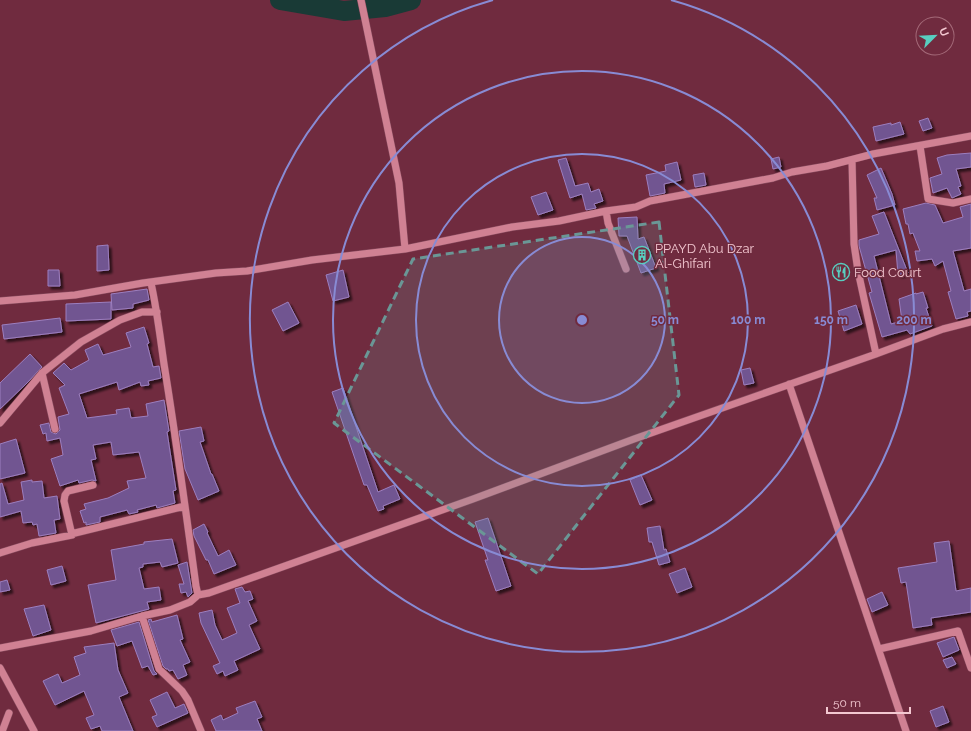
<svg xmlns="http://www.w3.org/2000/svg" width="971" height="731" font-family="Raleway,sans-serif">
	<defs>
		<filter id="shadow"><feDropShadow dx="3" dy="3" stdDeviation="1" flood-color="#0009"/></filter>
	</defs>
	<rect width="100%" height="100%" fill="#702b3f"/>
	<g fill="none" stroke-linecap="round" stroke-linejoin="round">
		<path stroke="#193a36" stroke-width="20" d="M 280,0 L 344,11 L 385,7 L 411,0"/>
	</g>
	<path fill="#715491" stroke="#9c7fbf" filter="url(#shadow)" d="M 928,118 L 932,128 L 923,131 L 919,121 Z
		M 900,122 L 904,134 L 876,141 L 873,127 L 891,123 L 891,125 Z
		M 971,153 L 971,167 L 956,169 L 961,186 L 958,187 L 961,194 L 952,198 L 947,188 L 933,193 L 930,178 L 942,174 L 937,158 L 947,155 Z
		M 779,157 L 781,167 L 773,169 L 771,159 Z
		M 566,158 L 575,186 L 588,183 L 591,192 L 599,189 L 603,201 L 594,204 L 596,208 L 586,210 L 582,194 L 570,198 L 558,160 Z
		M 677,162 L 681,180 L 664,184 L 665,193 L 650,196 L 646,175 L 666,171 L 665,165 Z
		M 881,168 L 892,194 L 895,205 L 877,210 L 874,198 L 877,198 L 867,175 Z
		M 704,173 L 706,185 L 695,187 L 693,175 Z
		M 546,192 L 553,210 L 538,215 L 531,197 Z
		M 926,203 L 935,205 L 943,223 L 963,217 L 960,207 L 971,204 L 971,248 L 953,251 L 964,291 L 971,289 L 971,311 L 967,312 L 968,316 L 956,319 L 948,292 L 951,291 L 943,261 L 935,266 L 932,259 L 917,261 L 915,251 L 920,251 L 913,233 L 910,234 L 908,224 L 906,224 L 903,209 Z
		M 884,212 L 908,273 L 898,275 L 896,250 L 874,256 L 891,324 L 902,321 L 899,299 L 916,293 L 916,294 L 923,292 L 928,308 L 926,308 L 932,326 L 910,334 L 907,330 L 882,337 L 869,293 L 872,292 L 859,246 L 859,240 L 879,234 L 872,216 Z
		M 637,217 L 638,239 L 644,237 L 656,268 L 641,273 L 627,236 L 619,236 L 618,218 Z
		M 108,245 L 109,270 L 97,271 L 97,246 Z
		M 48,270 L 59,270 L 60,286 L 48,286 Z
		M 343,270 L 349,297 L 333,301 L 326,275 Z
		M 147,289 L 149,300 L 133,304 L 133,308 L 112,310 L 111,294 Z
		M 111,302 L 111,319 L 66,321 L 66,304 Z
		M 288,302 L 299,323 L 283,331 L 272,310 Z
		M 856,305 L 862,324 L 844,331 L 838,311 Z
		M 60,318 L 62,332 L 4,339 L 2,325 Z
		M 144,327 L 149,343 L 147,344 L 153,367 L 159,366 L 161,378 L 148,381 L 149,385 L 141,386 L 140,382 L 119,390 L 117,382 L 79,394 L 87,418 L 117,414 L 116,410 L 129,408 L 131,418 L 148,416 L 146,404 L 164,400 L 169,431 L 167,432 L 176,490 L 173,491 L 175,503 L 157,508 L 156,505 L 137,510 L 138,512 L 129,514 L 127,510 L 100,517 L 100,522 L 86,525 L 86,522 L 84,523 L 80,511 L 86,509 L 84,504 L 108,498 L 129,488 L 127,481 L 146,478 L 139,452 L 113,455 L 111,442 L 93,445 L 96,459 L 91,460 L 96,481 L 92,480 L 79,483 L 78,480 L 60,486 L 51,459 L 63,455 L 60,438 L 47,441 L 46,433 L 43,434 L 40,425 L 49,423 L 51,432 L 56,434 L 60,430 L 58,417 L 69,414 L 59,388 L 65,385 L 53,373 L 64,363 L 71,370 L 89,360 L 85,350 L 98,344 L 103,355 L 131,347 L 126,333 Z
		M 30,354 L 42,367 L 27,383 L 0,409 L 0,383 Z
		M 750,368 L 754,383 L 744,385 L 741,370 Z
		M 343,388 L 378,492 L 394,485 L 400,499 L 383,506 L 384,509 L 378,511 L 367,485 L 364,485 L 332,392 Z
		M 201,427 L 204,441 L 200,442 L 211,474 L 212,474 L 219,491 L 198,500 L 185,469 L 179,431 Z
		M 16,439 L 25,473 L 0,479 L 0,444 Z
		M 641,475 L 652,500 L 640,505 L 630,480 Z
		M 32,480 L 32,482 L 42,481 L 44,498 L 57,496 L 60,519 L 54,520 L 56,533 L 39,536 L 37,524 L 33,525 L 32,522 L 23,523 L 21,511 L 0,517 L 0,484 L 2,483 L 8,504 L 24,500 L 21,482 Z
		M 488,518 L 511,586 L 496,591 L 485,560 L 488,560 L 475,522 Z
		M 204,524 L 208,532 L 207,533 L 218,556 L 229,550 L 236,565 L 214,574 L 208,560 L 206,560 L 194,536 L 193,530 Z
		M 660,526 L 664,550 L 666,549 L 670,562 L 659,565 L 652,542 L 649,542 L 647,528 Z
		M 172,539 L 178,563 L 162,567 L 160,562 L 143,564 L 143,567 L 139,568 L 144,589 L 159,587 L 161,600 L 147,602 L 149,609 L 96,623 L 88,585 L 116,580 L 111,550 L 144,544 L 144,542 Z
		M 949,541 L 956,591 L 971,588 L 971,612 L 931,618 L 932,625 L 913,628 L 906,582 L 901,583 L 898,568 L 937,562 L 934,543 Z
		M 187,562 L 192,593 L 188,597 L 186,592 L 181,593 L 179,584 L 184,584 L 178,565 Z
		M 62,566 L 66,581 L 51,585 L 47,570 Z
		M 685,568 L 692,587 L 677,593 L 669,574 Z
		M 7,580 L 10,590 L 0,592 L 0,582 Z
		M 242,587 L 245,592 L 250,591 L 253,599 L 248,601 L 257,621 L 249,625 L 260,649 L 234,661 L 238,670 L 225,676 L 223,671 L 217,674 L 213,666 L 220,663 L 201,623 L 199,613 L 212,610 L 215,625 L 222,640 L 237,633 L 227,608 L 240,603 L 235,589 Z
		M 882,592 L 888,605 L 872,612 L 867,599 Z
		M 44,605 L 51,630 L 33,636 L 24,609 Z
		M 177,615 L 183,639 L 180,640 L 190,662 L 183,665 L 187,675 L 178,679 L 173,670 L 169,671 L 168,669 L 166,669 L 163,666 L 148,620 L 151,619 L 152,622 Z
		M 139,622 L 154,671 L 157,674 L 153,675 L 148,666 L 142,668 L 132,641 L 117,646 L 111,630 Z
		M 954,637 L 959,650 L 943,657 L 937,643 Z
		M 114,643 L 118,670 L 128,693 L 119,697 L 133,731 L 102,731 L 100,726 L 91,729 L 86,718 L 94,715 L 84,691 L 55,705 L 43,681 L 58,674 L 62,683 L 80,675 L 74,657 L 86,653 L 84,647 Z
		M 952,657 L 956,664 L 947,668 L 943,660 Z
		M 167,692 L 175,708 L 184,704 L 188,713 L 157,727 L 152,717 L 157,715 L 150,700 Z
		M 255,701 L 262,717 L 257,719 L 262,731 L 216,731 L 211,720 L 221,715 L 223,720 L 238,713 L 236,708 Z
		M 943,706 L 949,722 L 936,727 L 930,711 Z"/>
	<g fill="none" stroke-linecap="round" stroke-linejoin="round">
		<g stroke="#864a5d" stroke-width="8">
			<path id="minor" d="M 361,0 L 399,183 L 405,249
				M 920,146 L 928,199 L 953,203 L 971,199
				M 852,160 L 854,244 L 858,271 L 876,354
				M 606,211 L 608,223 L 626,269
				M 151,283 C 157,310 160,336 164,364 C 176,438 186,512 196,586 L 198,595
				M 0,301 L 75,295 L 143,283 L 216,273 L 247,271 L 312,260 L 405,249 L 512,227 L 559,221 L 606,211 L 636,207 L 650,201 L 773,178 L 792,172 L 827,166 L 873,154 L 971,136
				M 42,373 L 55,429
				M 789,384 L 906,731
				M 0,423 L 42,373 L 81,342 L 120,320 L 142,312 L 157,312
				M 71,534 L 185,506
				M 0,553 L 32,543 L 72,535 L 64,501 L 65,495 L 68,491 L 93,485
				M 142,616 L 159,669 L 182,691 L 188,700 L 201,731
				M 0,648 L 91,631 L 142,616 L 170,610 L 190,602 L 198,595 L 209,593 L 473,499 L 634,439 L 876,354 L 943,329 L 971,322
				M 879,649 L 958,631 L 971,668
				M 0,668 L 34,731
				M 0,731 L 3,729 L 9,713"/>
		</g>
		<use href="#minor" stroke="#d08193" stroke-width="7"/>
	</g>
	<path fill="#6a9796" fill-opacity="0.2" stroke="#6a9796" stroke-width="3" stroke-dasharray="8 5" stroke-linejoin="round" d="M 659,222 L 679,395 L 538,574 L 334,423 L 413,259 Z"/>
	<circle cx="582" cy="320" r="83" fill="#888bd4" fill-opacity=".12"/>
	<g fill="none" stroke="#888bd4" stroke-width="2">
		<circle cx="582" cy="320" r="83"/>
		<circle cx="582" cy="320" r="166"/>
		<circle cx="582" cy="320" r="249"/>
		<path d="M671 0A332 332 0 1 1 493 0"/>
	</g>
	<defs>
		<g id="building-ring" transform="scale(0.9)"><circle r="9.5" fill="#702b3f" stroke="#58cec0" stroke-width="1.5"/><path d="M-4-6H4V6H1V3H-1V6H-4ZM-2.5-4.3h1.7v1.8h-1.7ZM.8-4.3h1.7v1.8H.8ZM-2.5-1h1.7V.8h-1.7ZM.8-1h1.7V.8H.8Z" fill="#58cec0"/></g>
		<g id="restaurant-ring" transform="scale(0.9)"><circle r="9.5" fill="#702b3f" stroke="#58cec0" stroke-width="1.5"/><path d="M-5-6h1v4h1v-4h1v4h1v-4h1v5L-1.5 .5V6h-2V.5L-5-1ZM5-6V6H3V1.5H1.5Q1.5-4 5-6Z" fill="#58cec0"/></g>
	</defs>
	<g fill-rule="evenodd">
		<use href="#building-ring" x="642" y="255"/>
		<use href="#restaurant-ring" x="841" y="272"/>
	</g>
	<g text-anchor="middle" stroke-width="3" stroke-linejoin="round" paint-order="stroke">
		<g font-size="13" fill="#f3c8d1" stroke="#702b3f" text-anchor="start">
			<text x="655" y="253">PPAYD Abu Dzar<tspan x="655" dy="15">Al-Ghifari</tspan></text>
			<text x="854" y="277">Food Court</text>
		</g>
	</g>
	<circle cx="582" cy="320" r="6" fill="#888bd4" stroke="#702b3f" stroke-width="2"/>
	<g font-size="12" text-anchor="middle" font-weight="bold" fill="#888bd4" stroke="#702b3f" stroke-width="3" stroke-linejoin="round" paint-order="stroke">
		<text x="665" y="324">50 m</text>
		<text x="748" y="324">100 m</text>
		<text x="831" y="324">150 m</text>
		<text x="914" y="324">200 m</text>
	</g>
	<g transform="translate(935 36) rotate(66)"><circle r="19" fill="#702b3f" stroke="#a46a79"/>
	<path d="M0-3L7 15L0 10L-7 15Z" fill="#58cec0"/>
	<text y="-6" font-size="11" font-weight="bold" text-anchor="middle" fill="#f3c8d1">U</text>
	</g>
	<path d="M827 707v6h83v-6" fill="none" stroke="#f3c8d1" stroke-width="2"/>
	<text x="833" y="707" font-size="12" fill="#f3c8d1" stroke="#702b3f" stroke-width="3" paint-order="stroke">50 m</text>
</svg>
